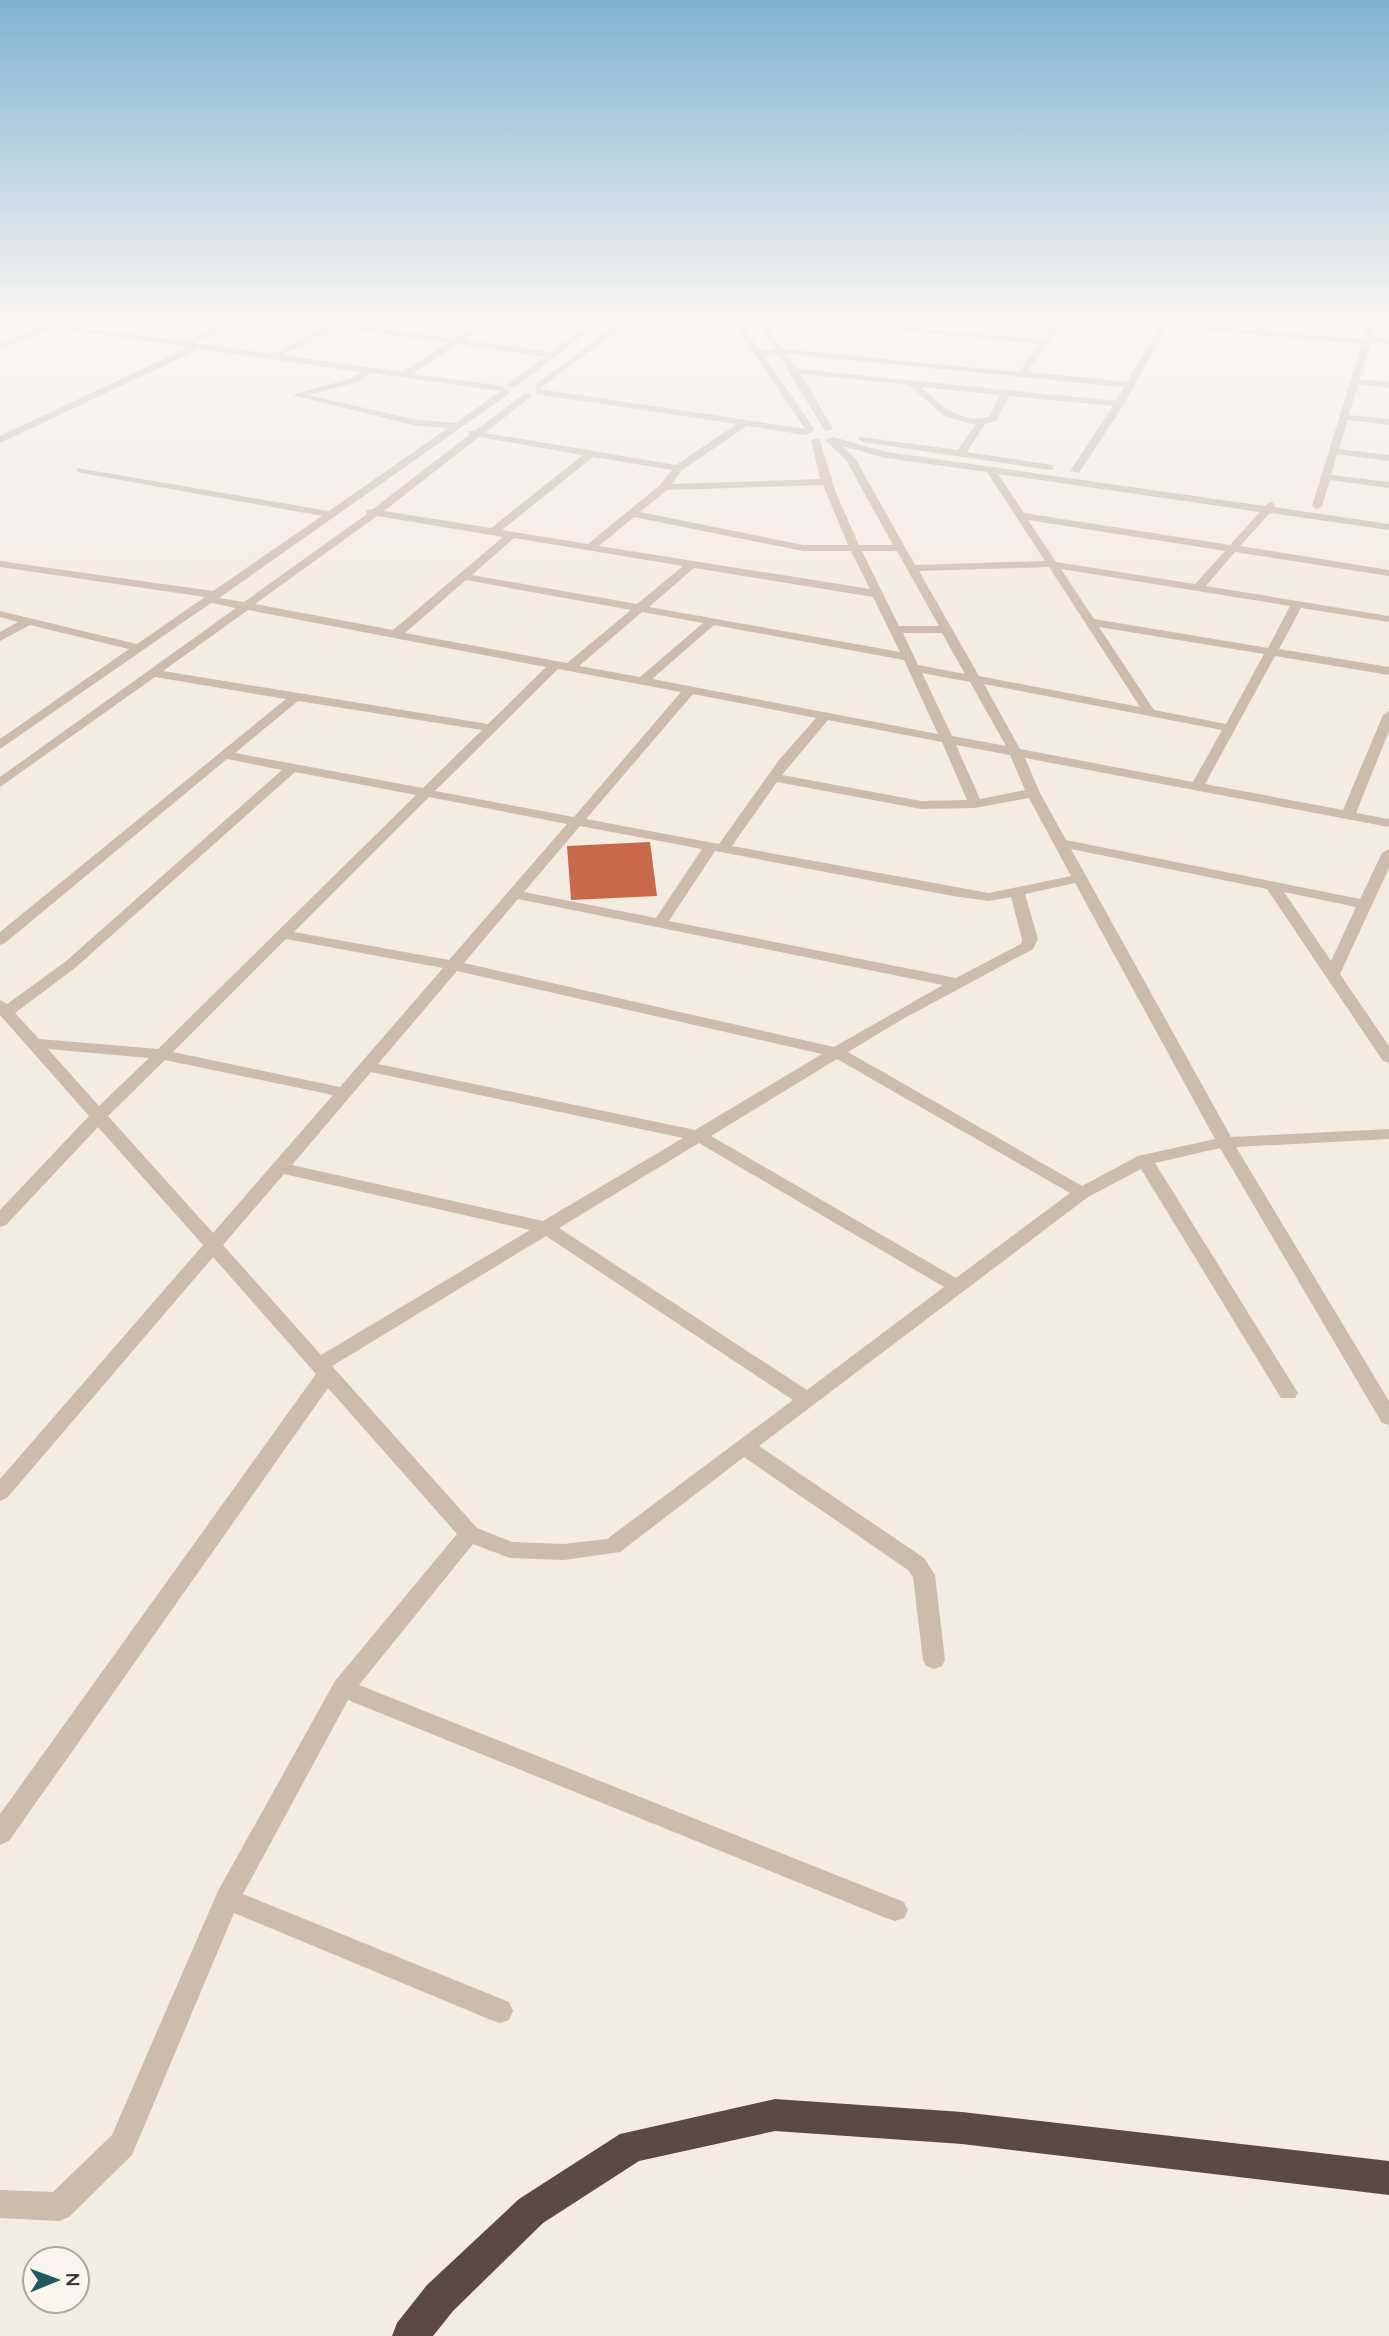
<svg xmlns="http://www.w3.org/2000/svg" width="1389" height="2336" font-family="Quicksand,sans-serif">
	<rect width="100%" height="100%" fill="#f4ebe1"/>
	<path fill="#c8694b" d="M 650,842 L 657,896 L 571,900 L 567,846 Z"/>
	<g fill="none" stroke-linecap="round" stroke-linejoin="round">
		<path fill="#cdbbac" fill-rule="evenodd" d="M 0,318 L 185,341 L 235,318 L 245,318 L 195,343 L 271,354 L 342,318 L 350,319 L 345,323 L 455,339 L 488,318 L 497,318 L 465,340 L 551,352 L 584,328 L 519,318 L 590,323 L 597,318 L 606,318 L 514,388 L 506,386 L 545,357 L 458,344 L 412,374 L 503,386 L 510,393 L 219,598 L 244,602 L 367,514 L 366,510 L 373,509 L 469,435 L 468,431 L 475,431 L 525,393 L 533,395 L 485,433 L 676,465 L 737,424 L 535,394 L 537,389 L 535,385 L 625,318 L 634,318 L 539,389 L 805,429 L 730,318 L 738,318 L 761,351 L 775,349 L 753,318 L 761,318 L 783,349 L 1019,372 L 1038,344 L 854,326 L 858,323 L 1042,339 L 1057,318 L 1065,318 L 1027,372 L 1127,382 L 1159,327 L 1085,320 L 1081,318 L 1111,318 L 1363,339 L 1370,318 L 1378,318 L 1373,337 L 1389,338 L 1389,344 L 1371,342 L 1360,379 L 1389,382 L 1389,388 L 1358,384 L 1349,415 L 1389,419 L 1389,425 L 1348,420 L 1339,449 L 1389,455 L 1389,461 L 1337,454 L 1331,475 L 1389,482 L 1389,488 L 1330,480 L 1322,506 L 1317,509 L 1312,506 L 1362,344 L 1167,327 L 1124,404 L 1079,473 L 1070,471 L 1113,406 L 1009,396 L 996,421 L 985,424 L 967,452 L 1053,465 L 1053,469 L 1050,470 L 863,442 L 858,439 L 860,437 L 958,450 L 975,425 L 944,416 L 909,385 L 801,374 L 833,429 L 825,431 L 778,354 L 764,356 L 815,430 L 806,435 L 747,426 L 682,470 L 672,484 L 820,479 L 811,440 L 819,438 L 836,493 L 859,545 L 893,545 L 846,460 L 825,440 L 833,437 L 887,452 L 1264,506 L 1271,502 L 1276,505 L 1274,507 L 1389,524 L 1389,530 L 1270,513 L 1240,546 L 1389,570 L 1389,576 L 1235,552 L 1206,586 L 1389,616 L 1389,622 L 1301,608 L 1279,649 L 1389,667 L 1389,675 L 1275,656 L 1205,784 L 1343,810 L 1383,715 L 1389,711 L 1389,731 L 1356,813 L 1389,819 L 1389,827 L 1025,758 L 1040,793 L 1066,840 L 1360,899 L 1382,853 L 1389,849 L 1389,868 L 1340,974 L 1389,1046 L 1389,1063 L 1383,1061 L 1267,889 L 1071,849 L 1231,1137 L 1389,1129 L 1389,1139 L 1236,1147 L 1389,1401 L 1389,1425 L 1382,1423 L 1220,1148 L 1155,1163 L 1298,1393 L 1295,1398 L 1281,1398 L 1141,1169 L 1088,1197 L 759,1446 L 924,1558 L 935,1575 L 945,1660 L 942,1666 L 934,1669 L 926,1666 L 923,1660 L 913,1577 L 908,1570 L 744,1457 L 620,1552 L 564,1560 L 510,1558 L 473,1544 L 359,1685 L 904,1902 L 908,1910 L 904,1918 L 895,1921 L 886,1918 L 348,1700 L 243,1894 L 509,2002 L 513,2011 L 509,2020 L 500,2023 L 491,2020 L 234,1913 L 132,2155 L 69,2217 L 59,2221 L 0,2218 L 0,2190 L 53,2192 L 112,2135 L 218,1891 L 335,1681 L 457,1534 L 328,1388 L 9,1841 L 0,1845 L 0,1814 L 316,1374 L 213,1257 L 7,1498 L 0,1501 L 0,1479 L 203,1245 L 98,1127 L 6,1225 L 0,1227 L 0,1210 L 89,1116 L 0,1015 L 0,1000 L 7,1004 L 65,962 L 282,770 L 227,759 L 5,943 L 0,945 L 0,932 L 286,699 L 155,677 L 0,787 L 0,777 L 236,608 L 211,603 L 0,749 L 0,739 L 129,649 L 30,625 L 0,641 L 0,632 L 18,622 L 0,617 L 0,611 L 137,644 L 205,597 L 0,567 L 0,561 L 213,591 L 322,516 L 81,473 L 77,472 L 77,468 L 329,511 L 448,428 L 413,425 L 292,395 L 352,378 L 362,372 L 199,349 L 0,443 L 0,436 L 189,347 L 53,328 L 0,350 L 0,344 L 42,326 L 1,320 ZM 337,327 L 448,343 L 402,372 L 282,355 ZM 787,354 L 1124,387 L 1116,401 L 798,369 ZM 371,373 L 501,391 L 455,423 L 413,419 L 308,395 L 358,382 ZM 921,387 L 1000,395 L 989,417 C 960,424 941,405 921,387 ZM 479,437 L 583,455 L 491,528 L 384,511 ZM 842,446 L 886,458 L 987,472 L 1045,561 L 915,565 L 855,458 ZM 593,457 L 672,470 L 660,485 L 588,544 L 502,530 ZM 998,474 L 1260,512 L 1230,545 L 1024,513 ZM 823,485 L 848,545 L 803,545 L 640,512 L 667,490 ZM 377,516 L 503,537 L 393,630 L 255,604 ZM 634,517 L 803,551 L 851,551 L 870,589 L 599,546 ZM 1028,520 L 1225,551 L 1195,584 L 1056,562 ZM 514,538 L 683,566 L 637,604 L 472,575 ZM 862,551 L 897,551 L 939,626 L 899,626 ZM 1049,567 L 1140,707 L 979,676 L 919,571 ZM 694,568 L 873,597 L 900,652 L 649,607 ZM 1061,569 L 1290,606 L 1268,648 L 1094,619 ZM 466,580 L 631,610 L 567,663 L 405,633 ZM 248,610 L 546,667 L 488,724 L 163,671 ZM 642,612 L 703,623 L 640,677 L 579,666 ZM 714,625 L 904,660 L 938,734 L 652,679 ZM 1099,627 L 1264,654 L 1226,724 L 1154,710 ZM 903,633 L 942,633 L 965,674 L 918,665 ZM 558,669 L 681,692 L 574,817 L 435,791 ZM 922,673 L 970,682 L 1006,746 L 952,736 ZM 984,684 L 1222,730 L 1193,782 L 1020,749 ZM 693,694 L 816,718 L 779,760 L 719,844 L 586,819 ZM 298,701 L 482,730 L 423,788 L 235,753 ZM 828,720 L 942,742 L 967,800 L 921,801 L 782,775 ZM 956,745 L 1010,755 L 1025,790 L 980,799 ZM 295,772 L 416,795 L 158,1049 L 39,1039 L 15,1013 L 75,968 ZM 777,782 L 921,809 L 975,808 L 1029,798 L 1071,876 L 989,893 L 732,846 ZM 429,797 L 567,824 L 449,960 L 294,932 ZM 580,826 L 702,849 L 656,918 L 524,892 ZM 715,851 L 953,896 L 989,901 L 1011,897 L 1022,939 L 1021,944 L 956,978 L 669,921 ZM 1075,883 L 1215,1139 L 1138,1156 L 1082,1186 L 848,1052 L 901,1020 L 1033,949 L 1038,939 L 1025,894 ZM 1284,892 L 1356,907 L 1331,961 ZM 518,899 L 943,985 L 834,1047 L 464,963 ZM 286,939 L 443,968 L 340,1087 L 173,1052 ZM 457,971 L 822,1054 L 695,1130 L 378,1064 ZM 48,1049 L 149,1058 L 99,1106 ZM 837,1059 L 1070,1193 L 956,1278 L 711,1136 ZM 165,1060 L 333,1095 L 213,1233 L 108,1116 ZM 371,1072 L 683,1138 L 543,1221 L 292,1165 ZM 699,1143 L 944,1287 L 807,1390 L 559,1228 ZM 284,1174 L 530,1230 L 321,1355 L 223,1245 ZM 546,1236 L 793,1400 L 607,1539 L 564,1544 L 512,1542 L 477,1528 L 332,1366 Z"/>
		<path fill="#5c4a42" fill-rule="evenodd" d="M 775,2099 L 962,2112 L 1389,2161 L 1389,2195 L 962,2144 L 775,2131 L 639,2161 L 543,2223 L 453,2311 L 433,2336 L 392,2336 L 397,2323 L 427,2285 L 519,2199 L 620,2134 Z"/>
	</g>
	<linearGradient id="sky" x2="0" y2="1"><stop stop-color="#7eb2d2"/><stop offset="0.49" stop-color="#faf6f2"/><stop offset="1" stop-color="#faf6f2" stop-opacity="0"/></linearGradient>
	<rect width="1389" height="645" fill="url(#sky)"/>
	<g transform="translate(56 2280) rotate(89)"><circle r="33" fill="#fbf5ee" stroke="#aea6a0" stroke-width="2"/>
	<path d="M0-5L12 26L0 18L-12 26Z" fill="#1f5a5e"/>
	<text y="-10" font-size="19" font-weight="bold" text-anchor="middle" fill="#3b302b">N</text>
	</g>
</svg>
